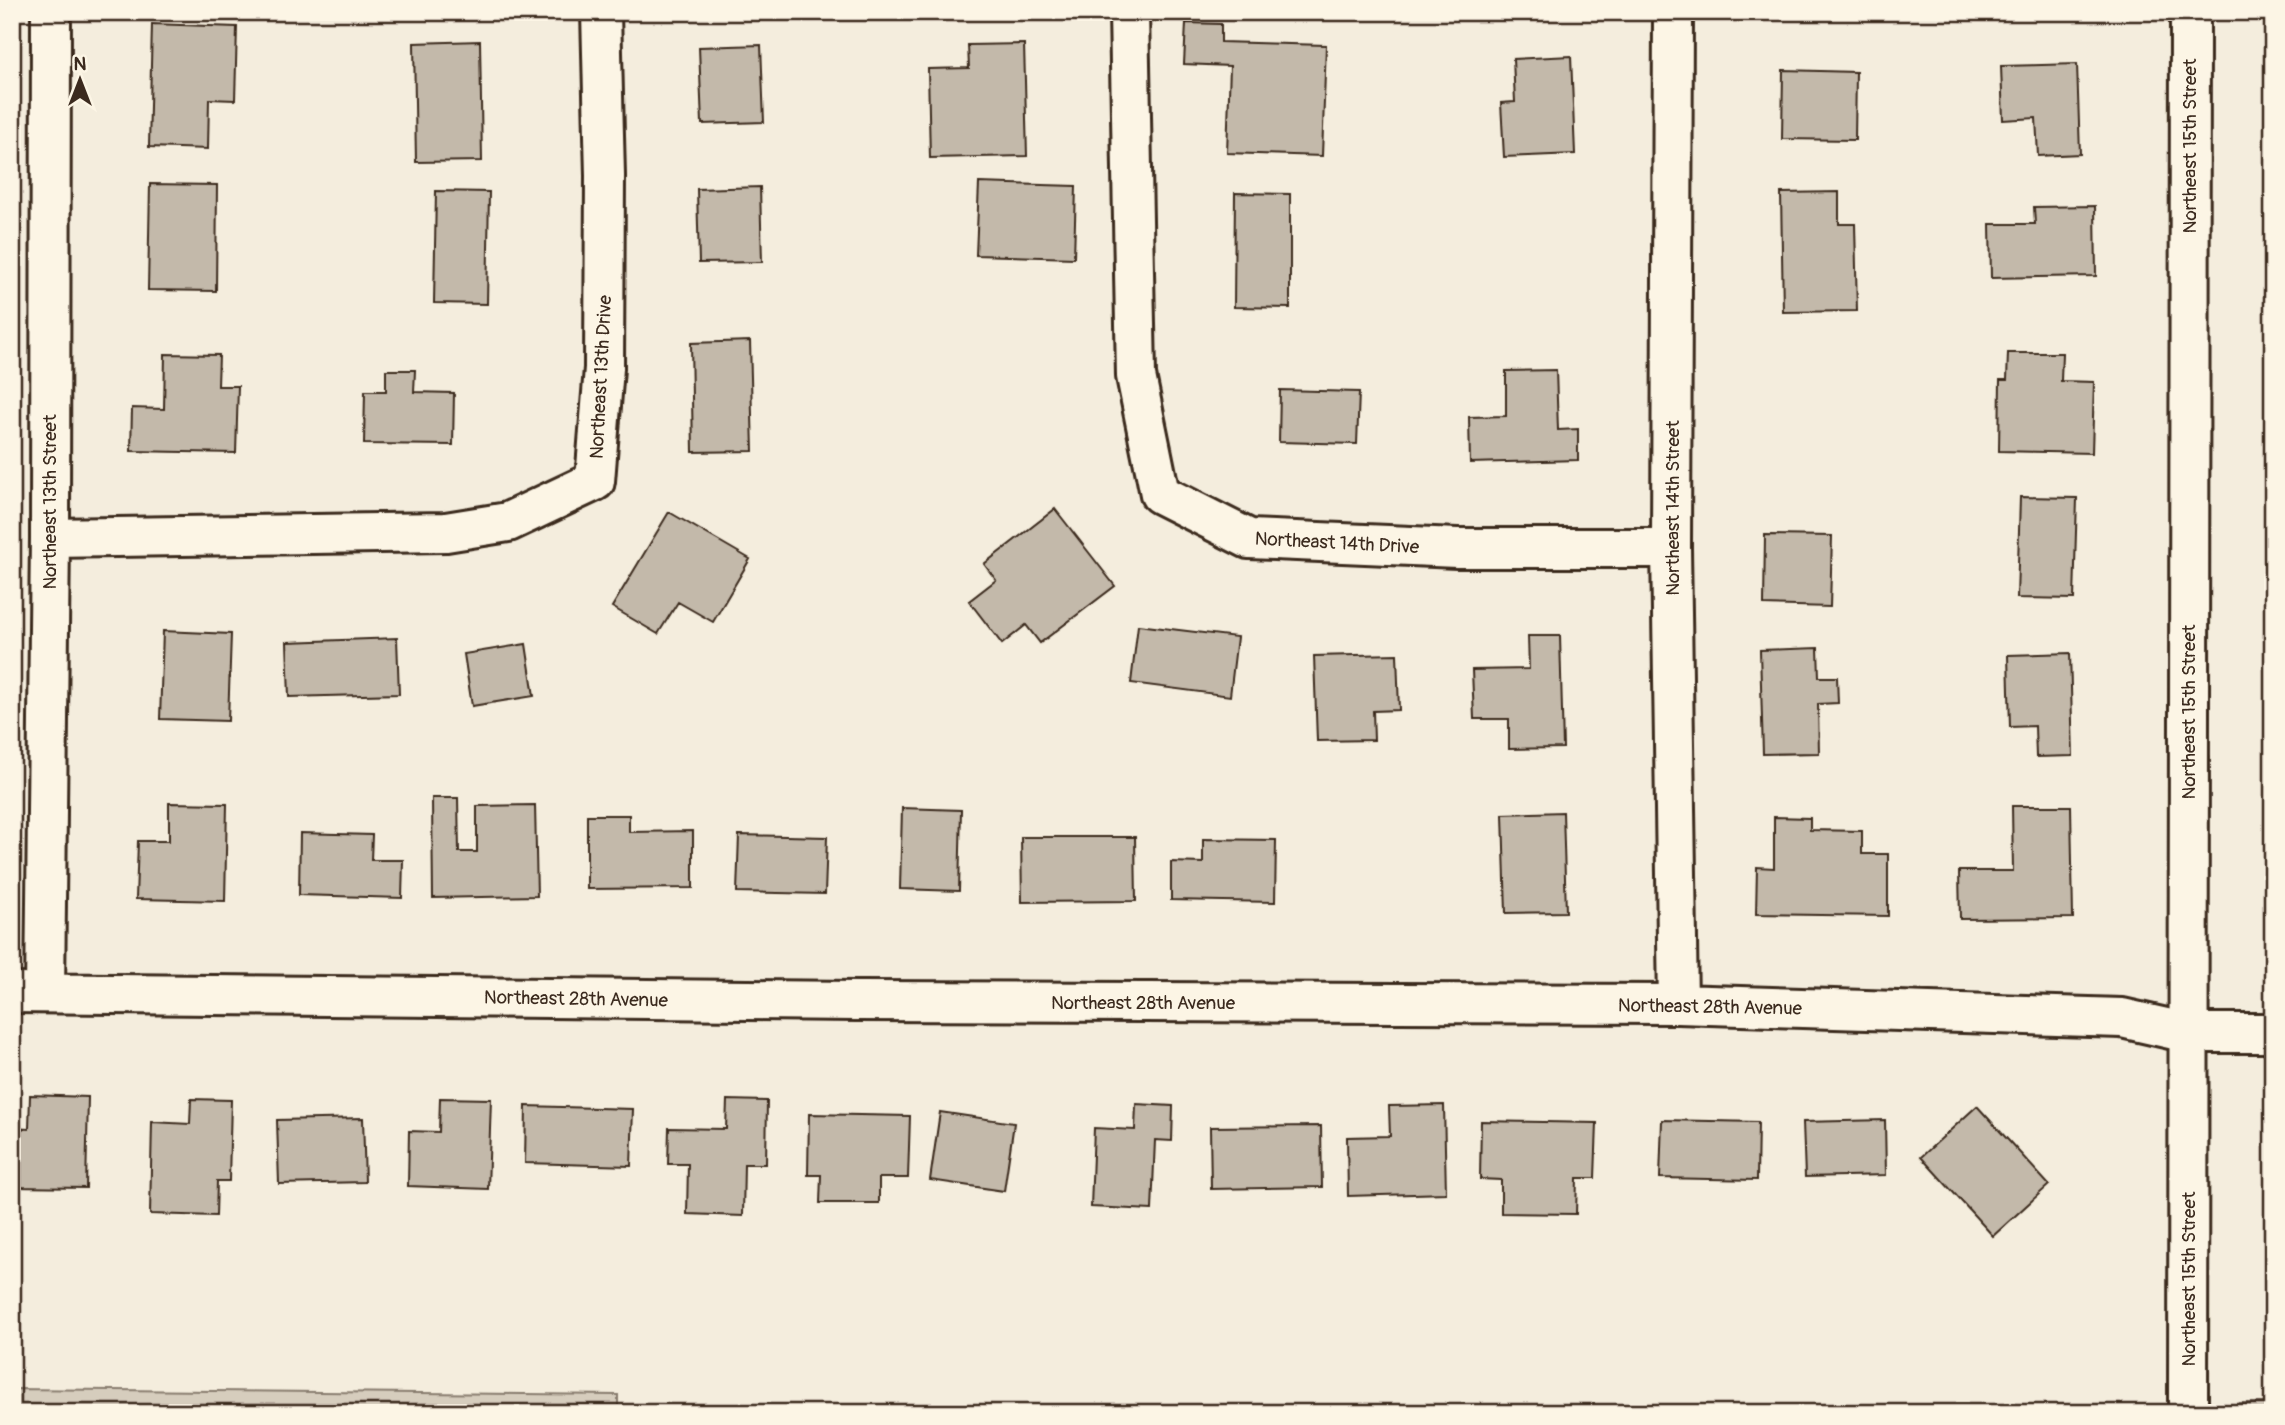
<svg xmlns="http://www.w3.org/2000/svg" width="2285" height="1425" font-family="Pangolin,sans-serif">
	<rect width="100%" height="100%" fill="#f4eddd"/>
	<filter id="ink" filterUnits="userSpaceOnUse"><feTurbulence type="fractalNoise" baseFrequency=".0143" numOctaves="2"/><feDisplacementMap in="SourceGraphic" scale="14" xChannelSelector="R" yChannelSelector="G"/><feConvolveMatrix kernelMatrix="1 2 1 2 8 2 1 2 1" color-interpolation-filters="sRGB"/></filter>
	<g filter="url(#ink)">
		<path fill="#d6cdbd" stroke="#887c6e" stroke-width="2" d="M 12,1389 L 618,1395 L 618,1413 L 12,1413 Z
			M 2239,1403 L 2273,1403 L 2273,1413 L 2239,1413 Z"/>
		<path fill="#c3b9aa" stroke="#3b2a1e" stroke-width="2" d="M 1186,23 L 1221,24 L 1221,42 L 1326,45 L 1322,156 L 1227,153 L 1230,66 L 1184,64 Z
			M 152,24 L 237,27 L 235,100 L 209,99 L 208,149 L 149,147 Z
			M 480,41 L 482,161 L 416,162 L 414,43 Z
			M 1024,44 L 1027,156 L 930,158 L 928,69 L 969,68 L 968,45 Z
			M 761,45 L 764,122 L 702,124 L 699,47 Z
			M 1571,56 L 1575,154 L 1504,157 L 1501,103 L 1515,102 L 1513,59 Z
			M 2077,64 L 2080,154 L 2038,156 L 2036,118 L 2003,120 L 2001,66 Z
			M 1783,70 L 1856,72 L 1855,140 L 1782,139 Z
			M 979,183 L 1076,186 L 1074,258 L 976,255 Z
			M 150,184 L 217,185 L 216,291 L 148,290 Z
			M 760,187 L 762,262 L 699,263 L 697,189 Z
			M 436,191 L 489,192 L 487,304 L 434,303 Z
			M 1839,192 L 1839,224 L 1855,224 L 1857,311 L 1783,312 L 1781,193 Z
			M 1235,193 L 1290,194 L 1290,308 L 1234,307 Z
			M 2095,206 L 2096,276 L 1991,278 L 1990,224 L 2035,224 L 2034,207 Z
			M 750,341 L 753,451 L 693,452 L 691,343 Z
			M 2008,353 L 2062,353 L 2061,381 L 2094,382 L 2092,453 L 1999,451 L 2000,380 L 2007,380 Z
			M 165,354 L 219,355 L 218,386 L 238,386 L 236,453 L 131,451 L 132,408 L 164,409 Z
			M 386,370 L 415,370 L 414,392 L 454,393 L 453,445 L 364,444 L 365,391 L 386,391 Z
			M 1556,370 L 1558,430 L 1578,429 L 1578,460 L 1470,463 L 1469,417 L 1506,416 L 1506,371 Z
			M 1280,390 L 1359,392 L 1357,444 L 1279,442 Z
			M 2020,497 L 2077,498 L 2074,599 L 2017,598 Z
			M 1055,509 L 1115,586 L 1040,643 L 1026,625 L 1002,644 L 969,601 L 996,580 L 984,564 Z
			M 669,512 L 750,559 L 713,622 L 678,602 L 658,634 L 612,607 Z
			M 1765,535 L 1832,536 L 1830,607 L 1764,605 Z
			M 1138,625 L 1237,637 L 1230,696 L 1131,683 Z
			M 163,631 L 231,634 L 228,721 L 160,719 Z
			M 1528,636 L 1560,636 L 1563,748 L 1509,749 L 1509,719 L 1474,719 L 1472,670 L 1529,669 Z
			M 397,638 L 399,694 L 289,697 L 287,642 Z
			M 526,644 L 534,696 L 472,706 L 464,654 Z
			M 1818,648 L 1819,677 L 1837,677 L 1838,703 L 1818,704 L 1819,753 L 1763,754 L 1760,650 Z
			M 2070,653 L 2073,756 L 2036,757 L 2035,726 L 2010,727 L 2008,655 Z
			M 1397,654 L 1399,710 L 1373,711 L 1374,740 L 1317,741 L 1314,656 Z
			M 432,798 L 458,798 L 459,852 L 477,852 L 477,806 L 535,805 L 537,896 L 433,898 Z
			M 169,803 L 227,804 L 225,901 L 136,899 L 138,841 L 169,841 Z
			M 2012,806 L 2071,806 L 2073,918 L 1960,919 L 1959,871 L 2013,871 Z
			M 902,808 L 961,810 L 959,891 L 900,889 Z
			M 1563,812 L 1566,912 L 1506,913 L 1503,814 Z
			M 587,815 L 629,815 L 629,832 L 693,831 L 693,888 L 587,889 Z
			M 1774,817 L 1810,818 L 1810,830 L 1862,831 L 1862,854 L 1888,854 L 1888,916 L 1756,914 L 1757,867 L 1774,868 Z
			M 300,833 L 372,835 L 371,860 L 403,860 L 402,898 L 299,895 Z
			M 739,835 L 827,837 L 825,894 L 737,892 Z
			M 1021,837 L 1135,837 L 1136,901 L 1022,902 Z
			M 1203,839 L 1276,840 L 1275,902 L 1171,900 L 1171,862 L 1203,863 Z
			M 30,1095 L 88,1097 L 86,1188 L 12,1187 L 12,1128 L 29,1129 Z
			M 440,1098 L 491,1099 L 488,1189 L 408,1186 L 409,1131 L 439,1132 Z
			M 191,1099 L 231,1100 L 229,1181 L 217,1181 L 216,1216 L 150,1214 L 152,1122 L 190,1124 Z
			M 727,1100 L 767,1101 L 766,1164 L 744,1164 L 743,1216 L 687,1214 L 688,1164 L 668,1164 L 669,1128 L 726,1129 Z
			M 1136,1104 L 1173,1106 L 1172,1141 L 1155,1140 L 1152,1210 L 1091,1207 L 1094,1128 L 1135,1130 Z
			M 1444,1105 L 1446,1193 L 1348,1196 L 1347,1137 L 1390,1136 L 1389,1106 Z
			M 526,1106 L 633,1109 L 631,1166 L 525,1163 Z
			M 1977,1106 L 2049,1185 L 1993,1236 L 1921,1157 Z
			M 940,1112 L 1014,1123 L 1004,1191 L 930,1180 Z
			M 809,1114 L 910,1116 L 908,1178 L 879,1178 L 879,1203 L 820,1203 L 821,1175 L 808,1175 Z
			M 363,1118 L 365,1182 L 279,1184 L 277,1120 Z
			M 1662,1120 L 1758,1122 L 1757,1180 L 1660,1178 Z
			M 1885,1120 L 1886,1175 L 1805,1177 L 1803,1122 Z
			M 1481,1121 L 1597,1123 L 1595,1178 L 1577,1178 L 1576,1214 L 1501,1213 L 1501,1180 L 1480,1179 Z
			M 1321,1126 L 1322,1187 L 1211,1189 L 1210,1127 Z"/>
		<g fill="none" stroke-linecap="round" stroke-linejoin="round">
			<g stroke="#3b2a1e" stroke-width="44">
				<path id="minor" d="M 1129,12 L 1136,376 L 1160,494 L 1249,539 L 1457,548 L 1671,548
					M 1673,12 L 1671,548 L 1678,1004
					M 50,538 L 446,532 L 508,522 L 595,481 L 604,368 L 605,176 L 601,12
					M 12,993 L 857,1001 L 1678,1004 L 2122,1018 L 2188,1033 L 2273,1033
					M 45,993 L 50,538 L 51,12"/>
			</g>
			<g stroke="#3b2a1e" stroke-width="44">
				<path id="tertiary" d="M 2188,1413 L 2190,12"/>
			</g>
			<use href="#minor" stroke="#fcf5e5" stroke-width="38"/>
			<use href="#tertiary" stroke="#fcf5e5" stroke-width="38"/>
		</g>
	</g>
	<g text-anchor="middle" stroke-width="5" stroke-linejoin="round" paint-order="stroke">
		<g font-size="19" fill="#3b2a1e" stroke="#fcf5e5">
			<text transform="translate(2189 146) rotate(-90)" y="7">Northeast 15th Street</text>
			<text transform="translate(600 377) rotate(-87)" y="7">Northeast 13th Drive</text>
			<text transform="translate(49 502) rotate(-90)" y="7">Northeast 13th Street</text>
			<text transform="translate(1672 508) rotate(-90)" y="7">Northeast 14th Street</text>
			<text transform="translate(1337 542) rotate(3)" y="7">Northeast 14th Drive</text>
			<text transform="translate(2188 712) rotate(-90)" y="7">Northeast 15th Street</text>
			<text transform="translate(576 998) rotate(1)" y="7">Northeast 28th Avenue</text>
			<text x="1143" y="1009">Northeast 28th Avenue</text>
			<text transform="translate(1710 1006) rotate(1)" y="7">Northeast 28th Avenue</text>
			<text transform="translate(2188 1279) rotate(-90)" y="7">Northeast 15th Street</text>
		</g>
	</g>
	<rect width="2285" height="1425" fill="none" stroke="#fcf5e5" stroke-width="42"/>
	<rect x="21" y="21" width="2243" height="1383" fill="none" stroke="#3b2a1e" stroke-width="2.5" filter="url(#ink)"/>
	<g transform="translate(80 80)" stroke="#fcf5e5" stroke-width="5" paint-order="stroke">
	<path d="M0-5L12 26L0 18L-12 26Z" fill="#3b2a1e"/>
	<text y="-10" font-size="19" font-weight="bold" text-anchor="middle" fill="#3b2a1e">N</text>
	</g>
</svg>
